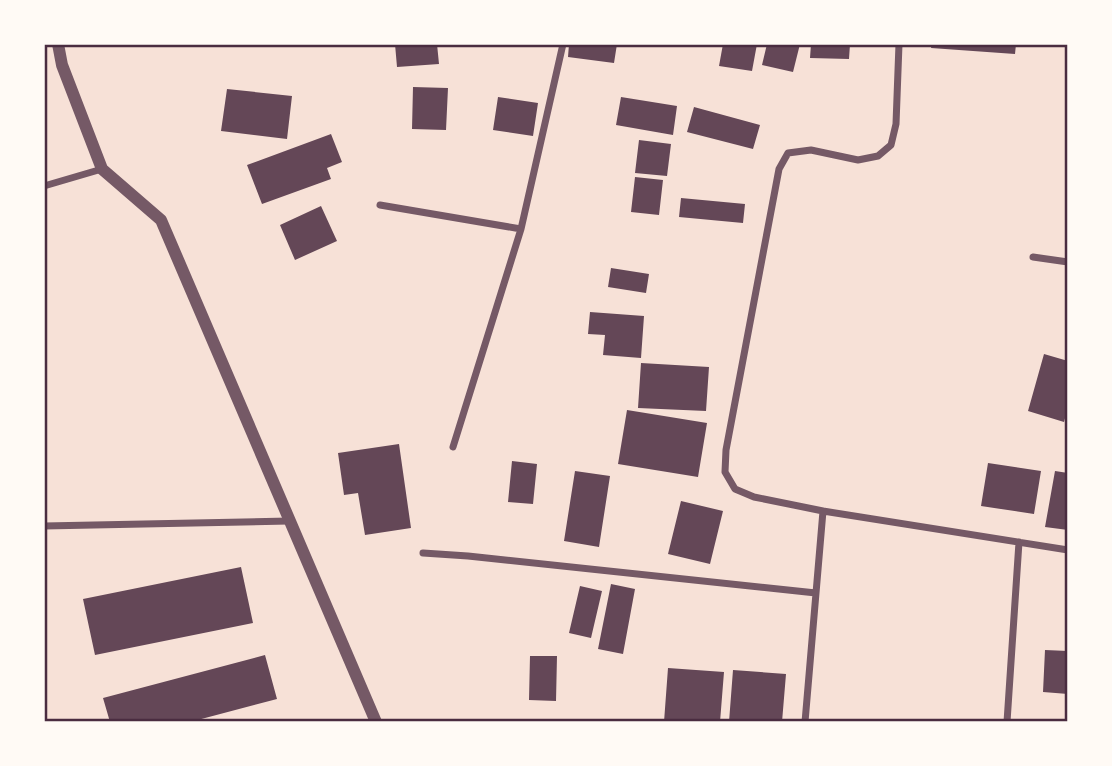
<svg xmlns="http://www.w3.org/2000/svg" width="1112" height="766" font-family="Jost,sans-serif">
	<rect width="100%" height="100%" fill="#f7e1d7"/>
	<path fill="#644757" d="M 395,44 L 437,44 L 439,64 L 397,67 Z
		M 569,44 L 617,44 L 614,63 L 568,57 Z
		M 723,44 L 757,44 L 752,71 L 719,66 Z
		M 767,44 L 800,44 L 793,72 L 762,65 Z
		M 811,44 L 850,44 L 849,59 L 810,58 Z
		M 932,44 L 1016,44 L 1015,54 L 931,48 Z
		M 413,87 L 448,88 L 446,130 L 412,129 Z
		M 227,89 L 292,96 L 287,139 L 221,131 Z
		M 498,97 L 538,103 L 533,136 L 493,130 Z
		M 621,97 L 677,106 L 673,135 L 616,125 Z
		M 694,107 L 760,125 L 753,149 L 687,132 Z
		M 331,134 L 342,162 L 327,168 L 331,179 L 262,204 L 247,165 Z
		M 639,140 L 671,144 L 667,176 L 635,173 Z
		M 635,177 L 663,180 L 659,215 L 631,212 Z
		M 681,198 L 745,204 L 743,223 L 679,217 Z
		M 321,206 L 337,241 L 295,260 L 280,225 Z
		M 611,268 L 649,274 L 646,293 L 608,287 Z
		M 590,312 L 644,316 L 641,358 L 603,355 L 605,335 L 588,334 Z
		M 1044,354 L 1068,361 L 1068,407 L 1064,422 L 1028,411 Z
		M 641,363 L 709,367 L 706,411 L 638,408 Z
		M 627,410 L 707,423 L 698,477 L 618,464 Z
		M 399,444 L 411,528 L 365,535 L 358,493 L 344,495 L 338,453 Z
		M 512,461 L 537,464 L 533,504 L 508,502 Z
		M 988,463 L 1041,471 L 1034,514 L 981,506 Z
		M 575,471 L 610,476 L 599,547 L 564,541 Z
		M 1055,471 L 1068,473 L 1068,530 L 1045,527 Z
		M 681,501 L 723,511 L 710,564 L 668,554 Z
		M 241,567 L 253,623 L 95,655 L 83,599 Z
		M 611,584 L 635,589 L 623,654 L 598,649 Z
		M 580,586 L 602,591 L 591,638 L 569,633 Z
		M 1045,650 L 1068,651 L 1068,694 L 1043,692 Z
		M 265,655 L 277,699 L 190,722 L 110,722 L 103,698 Z
		M 530,656 L 557,656 L 556,701 L 529,700 Z
		M 668,668 L 724,672 L 720,722 L 664,722 Z
		M 733,670 L 786,674 L 782,722 L 729,722 Z"/>
	<g fill="none" stroke-linecap="round" stroke-linejoin="round">
		<path stroke="#755966" stroke-width="7" d="M 44,186 L 102,169
			M 380,205 L 521,229 L 453,447
			M 521,229 L 563,44
			M 1033,257 L 1068,262
			M 823,511 L 754,497 L 735,489 L 725,472 L 726,450 L 779,169 L 788,153 L 811,150 L 858,160 L 878,156 L 891,145 L 896,124 L 899,44
			M 44,526 L 289,521
			M 423,553 L 468,556 L 816,593
			M 805,722 L 823,511 L 1068,550
			M 1007,722 L 1019,542"/>
		<path stroke="#755966" stroke-width="12" d="M 58,44 L 62,65 L 102,169 L 161,220 L 376,722"/>
	</g>
	<rect width="1112" height="766" fill="none" stroke="#fffaf5" stroke-width="91"/>
	<rect x="46" y="46" width="1020" height="674" fill="none" stroke="#4a2c40" stroke-width="2.5"/>
</svg>
